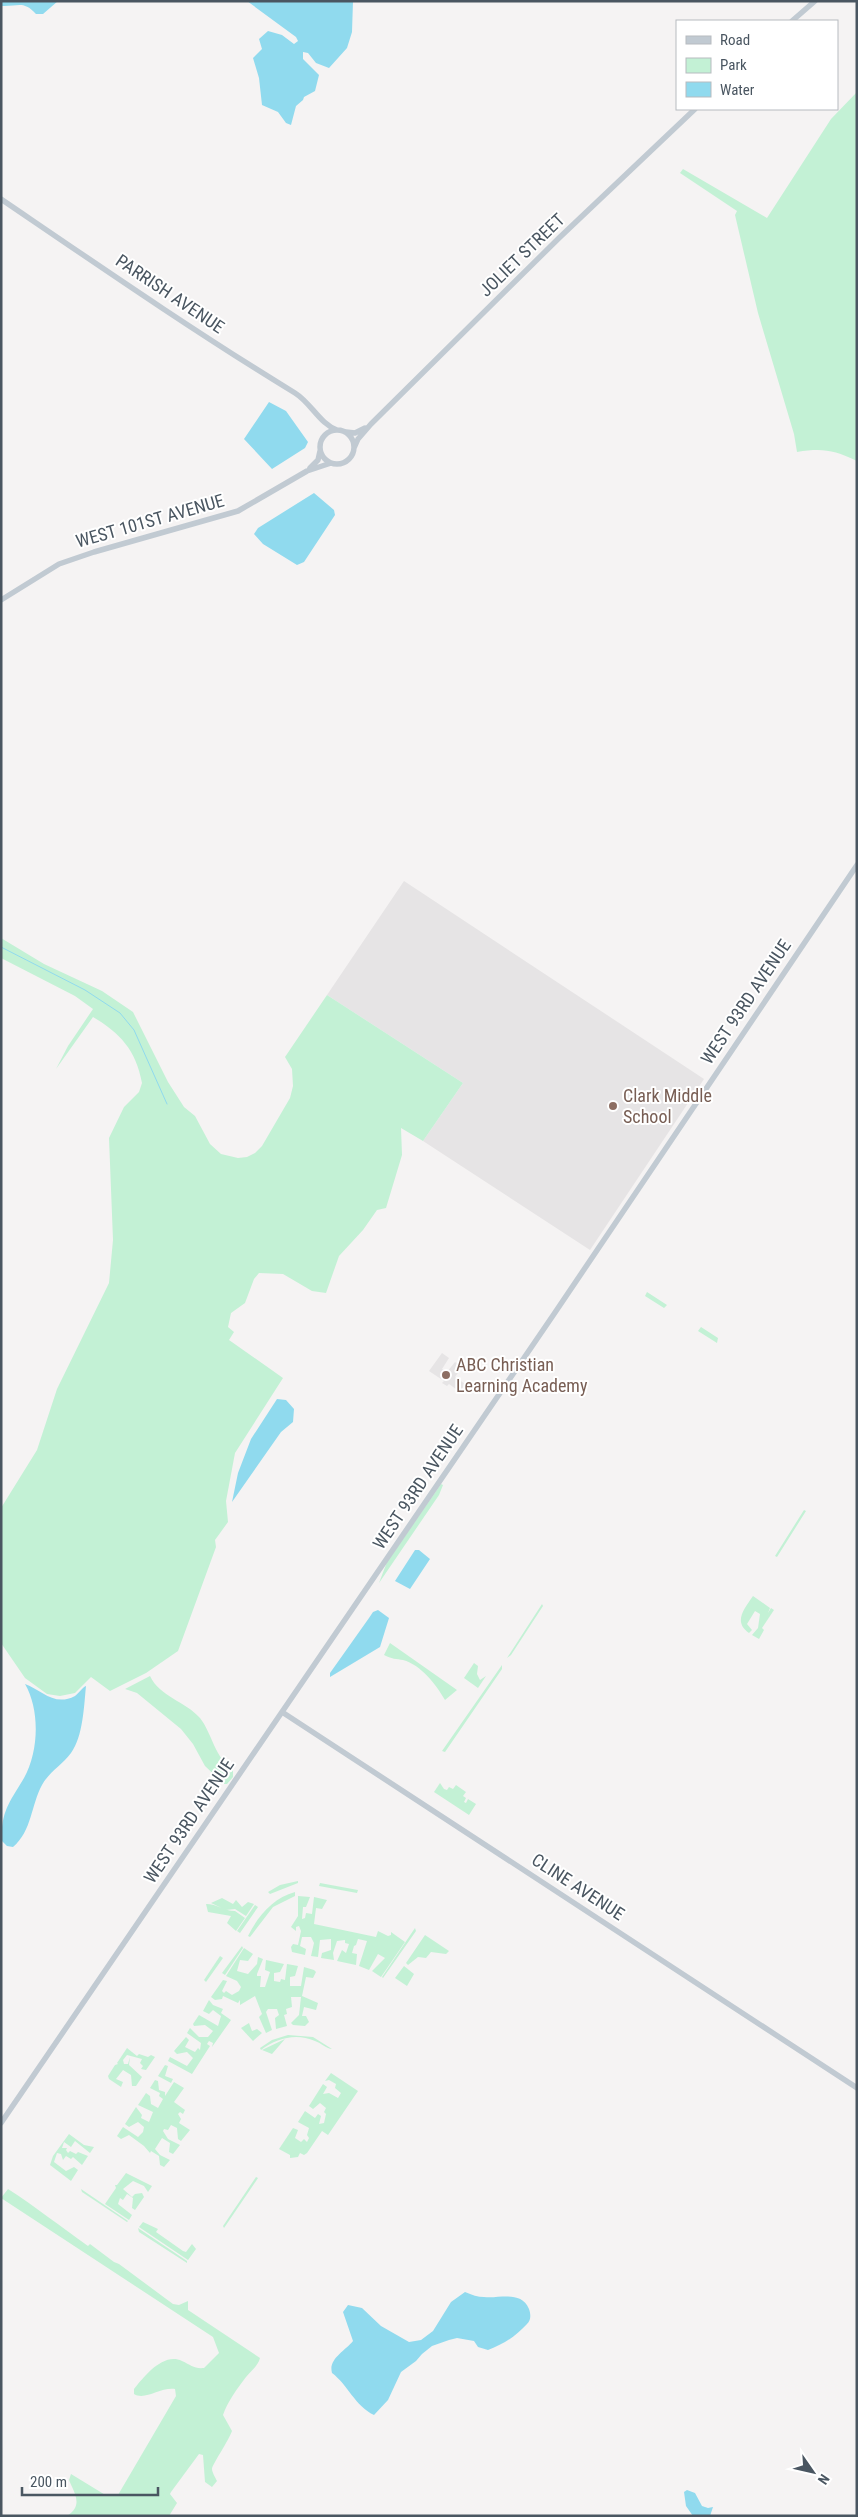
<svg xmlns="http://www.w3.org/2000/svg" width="858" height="2517" font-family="'Roboto Condensed',sans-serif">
	<rect width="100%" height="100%" fill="#f5f3f3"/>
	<path fill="#e6e4e5" d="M 404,881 L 704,1079 L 590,1250 L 423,1141 L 463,1083 L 327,995 Z
		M 442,1353 L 449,1358 L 442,1369 L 447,1372 L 455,1362 L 462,1367 L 455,1377 L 465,1384 L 460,1392 L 449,1384 L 447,1386 L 442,1383 L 444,1381 L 429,1371 Z"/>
	<path fill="#c3f1d5" d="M 857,92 L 857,461 C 833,450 823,448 797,452 L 794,434 L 758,313 L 735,215 L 737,211 L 680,173 L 683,169 L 767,218 L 831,119 Z
		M 1,938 L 44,964 L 102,991 L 133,1012 L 168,1082 L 184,1107 L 195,1116 L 210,1144 L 221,1154 L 238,1158 L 247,1157 L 255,1153 L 262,1146 L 290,1098 L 293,1086 L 292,1069 L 285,1057 L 327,995 L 463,1083 L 423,1141 L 401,1128 L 402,1155 L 386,1208 L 377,1210 L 363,1230 L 339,1256 L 326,1293 L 312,1291 L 283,1274 L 259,1273 L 254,1279 L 245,1303 L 231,1313 L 228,1327 L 234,1332 L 229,1340 L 283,1378 L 235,1453 L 226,1501 L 228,1522 L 215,1540 L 216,1547 L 178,1651 L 146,1673 L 110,1691 L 91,1677 L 75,1693 L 60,1696 L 47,1694 L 25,1678 L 1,1643 L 1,1508 L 37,1450 L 57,1389 L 109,1283 L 113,1240 L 109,1138 L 124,1107 L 139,1092 L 142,1083 C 136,1050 120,1033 93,1017 L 56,1069 L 68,1046 L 93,1009 L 75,996 L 1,958 Z
		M 647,1292 L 667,1305 L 664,1308 L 645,1296 Z
		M 701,1327 L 718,1338 L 717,1343 L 698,1331 Z
		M 441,1484 L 443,1485 L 439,1495 L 379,1583 L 387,1562 Z
		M 804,1510 L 806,1511 L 777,1557 L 775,1556 Z
		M 753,1596 L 770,1608 L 768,1613 L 771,1608 L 774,1610 L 762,1628 L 764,1630 L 759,1639 L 752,1635 L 758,1628 L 760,1614 L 755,1611 L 747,1624 L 752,1630 L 749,1633 C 733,1622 744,1609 753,1596 Z
		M 542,1604 L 543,1606 L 511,1655 L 507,1658 Z
		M 390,1643 L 457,1690 L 445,1700 C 436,1684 421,1665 403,1660 C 397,1659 391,1659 384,1655 Z
		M 474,1663 L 478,1666 L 477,1674 L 480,1680 L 486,1676 L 478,1688 L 464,1678 Z
		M 502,1665 L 502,1669 L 445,1752 L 442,1751 Z
		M 150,1676 C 160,1697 185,1701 200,1718 C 212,1733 215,1759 233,1769 L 233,1777 L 227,1784 L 224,1784 L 205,1766 L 193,1744 L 181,1729 L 137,1693 L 125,1689 Z
		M 440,1783 L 444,1789 L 447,1790 L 449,1787 L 453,1789 L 456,1785 L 466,1792 L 463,1796 L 466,1798 L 464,1802 L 466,1803 L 468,1799 L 476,1804 L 469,1815 L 434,1792 Z
		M 298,1881 L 298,1883 L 270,1894 L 268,1892 L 280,1885 Z
		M 320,1883 L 358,1890 L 357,1893 L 319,1886 Z
		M 295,1892 L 295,1896 L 273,1907 L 250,1937 L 248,1936 C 258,1916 273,1898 295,1892 Z
		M 298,1896 L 310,1897 L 306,1907 L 303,1907 L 302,1919 L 305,1918 L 306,1913 L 312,1914 L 314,1897 L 327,1900 L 322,1909 L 316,1908 L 314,1924 L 376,1937 L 378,1931 L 388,1936 L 391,1935 L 391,1932 L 405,1942 L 381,1977 L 372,1971 L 385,1958 L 378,1954 L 369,1970 L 359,1966 L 367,1941 L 358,1939 L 356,1945 L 354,1946 L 352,1953 L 357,1954 L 356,1965 L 337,1961 L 342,1950 L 346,1953 L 349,1944 L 345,1943 L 345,1940 L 337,1941 L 333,1953 L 334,1960 L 321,1958 L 322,1953 L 331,1950 L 331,1939 L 320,1940 L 318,1957 L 311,1956 L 314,1943 L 311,1937 L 302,1937 L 300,1946 L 306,1949 L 305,1955 L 292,1952 L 291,1947 L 293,1944 L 298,1945 L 301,1931 L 299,1926 L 296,1927 L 296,1931 L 291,1927 L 298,1916 Z
		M 222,1898 L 233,1904 L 236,1900 L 242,1907 L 248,1902 L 254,1904 L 246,1916 L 235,1909 L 226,1910 L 211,1903 Z
		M 206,1904 C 217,1904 224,1911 235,1911 L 245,1918 L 236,1931 L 227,1923 L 231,1916 L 208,1912 Z
		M 255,1905 L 258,1907 L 240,1933 L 237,1931 Z
		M 415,1928 L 416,1931 L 383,1978 L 382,1977 Z
		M 425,1935 L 449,1951 L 446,1954 L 431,1952 L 426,1958 L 418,1957 L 408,1965 L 406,1963 Z
		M 242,1946 L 243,1948 L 225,1975 L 222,1973 Z
		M 244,1948 L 253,1954 L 248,1961 L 240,1960 L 237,1971 L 248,1974 L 257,1964 L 258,1957 L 263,1959 L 257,1974 L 257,1976 L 261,1976 L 260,1987 L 265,1987 L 270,1972 L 265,1970 L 266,1960 L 284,1964 L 280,1972 L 274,1973 L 274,1981 L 280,1982 L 281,1979 L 285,1980 L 287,1964 L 298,1966 L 295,1976 L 290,1977 L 290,1986 L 301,1986 L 304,1967 L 314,1970 L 316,1972 L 313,1978 L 306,1977 L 302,1996 L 318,2003 L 316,2010 L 304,2007 L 302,2016 L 306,2016 L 309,2022 L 305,2026 L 293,2025 L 291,2023 L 299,2015 L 301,1997 L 291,1997 L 292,2007 L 286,2009 L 287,2014 L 284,2015 L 287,2026 L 276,2029 L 275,2018 L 279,2015 L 277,2009 L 268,2009 L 266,2012 L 272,2030 L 266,2033 L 259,2017 L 262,2014 L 255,1996 L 240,2005 L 240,2000 L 238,2003 L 223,1996 L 222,1999 L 215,2000 L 211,1997 L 223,1980 L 227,1981 L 222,1991 L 224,1993 L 226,1991 L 232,1995 L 239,1991 L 241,1987 L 237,1981 L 226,1976 Z
		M 220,1956 L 223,1958 L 206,1982 L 204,1980 Z
		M 404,1966 L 414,1974 L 407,1986 L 395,1978 Z
		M 209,2000 L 213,2005 L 223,2009 L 221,2013 L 231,2020 L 212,2047 L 213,2043 L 209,2041 L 207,2044 L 210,2046 L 192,2074 L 168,2061 L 170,2057 L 187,2066 L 193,2058 L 187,2052 L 177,2054 L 174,2051 L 186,2037 L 189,2040 L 185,2047 L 195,2052 L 198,2048 L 200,2050 L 201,2043 L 187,2033 L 190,2028 L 199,2037 L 208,2037 L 213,2031 L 205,2025 L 194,2026 L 193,2024 L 199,2015 L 218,2026 L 221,2016 L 213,2010 L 209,2014 L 203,2011 Z
		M 249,2023 L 252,2031 L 257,2029 L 262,2033 L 253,2041 L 241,2028 Z
		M 288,2035 L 313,2037 L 332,2049 C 327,2049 321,2043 315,2041 C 296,2033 277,2038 261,2050 L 260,2048 L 272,2040 Z
		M 285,2039 L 272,2054 L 262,2050 Z
		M 127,2048 L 137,2056 L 139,2054 L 148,2057 L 151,2055 L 155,2057 L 146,2070 L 141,2069 L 143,2066 L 140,2063 L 142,2059 L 127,2055 L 123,2060 L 124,2064 L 128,2064 L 130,2057 L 129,2065 L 142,2077 L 136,2086 L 132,2086 L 131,2075 L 123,2070 L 116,2079 L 123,2082 L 121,2087 L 109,2079 L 108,2076 L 115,2065 L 118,2064 L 117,2063 Z
		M 165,2065 L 168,2066 L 165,2076 L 173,2079 L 171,2083 L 158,2076 Z
		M 331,2073 L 358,2091 L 328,2135 L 322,2131 L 307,2153 L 304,2155 L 300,2153 L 298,2157 L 290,2158 L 290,2155 L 279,2149 L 293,2128 L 298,2130 L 295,2138 L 301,2142 L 304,2139 L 307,2142 L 309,2138 L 307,2135 L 309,2128 L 298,2122 L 305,2111 L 315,2118 L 318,2114 L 321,2116 L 319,2124 L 324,2123 L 326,2114 L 324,2112 L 326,2108 L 320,2103 L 313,2109 L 309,2106 L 323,2084 L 327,2087 L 323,2094 L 329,2093 L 338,2098 L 341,2093 L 335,2088 L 336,2084 L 329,2080 L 325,2081 Z
		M 155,2080 L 158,2081 L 159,2090 L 165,2092 L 165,2096 L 174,2082 L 184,2088 L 174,2102 L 185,2110 L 183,2114 L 180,2112 L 178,2114 L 181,2119 L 179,2123 L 190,2130 L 181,2141 L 178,2139 L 177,2128 L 171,2125 L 168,2130 L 164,2129 L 163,2131 L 168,2139 L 180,2145 L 173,2154 L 169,2152 L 170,2143 L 162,2138 L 155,2149 L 160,2155 L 170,2160 L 164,2167 L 160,2165 L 159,2156 L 151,2151 L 150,2153 L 144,2146 L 129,2135 L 121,2139 L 117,2136 L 123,2127 L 138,2137 L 143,2132 L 144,2127 L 138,2122 L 129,2127 L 125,2124 L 136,2107 L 142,2115 L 141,2118 L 149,2122 L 153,2112 L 138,2105 L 146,2093 L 150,2096 L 151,2104 L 158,2108 L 163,2099 L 159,2096 L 160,2093 L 150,2088 Z
		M 69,2134 L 84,2145 L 94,2147 L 90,2153 L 75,2141 L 71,2147 L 64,2142 L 62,2148 L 67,2148 L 66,2150 L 68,2153 L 70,2151 L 76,2154 L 78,2152 L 88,2156 L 82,2165 L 73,2157 L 71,2159 L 66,2156 L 63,2160 L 61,2154 L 57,2153 L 54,2162 L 66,2171 L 74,2167 L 78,2170 L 71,2181 L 50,2165 L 53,2156 Z
		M 126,2173 L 152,2186 L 148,2192 L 144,2186 L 133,2181 L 123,2189 L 132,2197 L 135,2194 L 142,2193 L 144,2197 L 135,2210 L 132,2208 L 133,2198 L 127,2194 L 123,2200 L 120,2198 L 118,2204 L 132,2215 L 129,2220 L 105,2204 L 116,2188 L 115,2185 L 117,2185 Z
		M 256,2177 L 258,2178 L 224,2228 L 223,2226 Z
		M 8,2189 C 36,2207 61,2227 88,2246 L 90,2244 L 114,2262 L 119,2264 L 173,2304 L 179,2305 L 188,2301 L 188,2310 L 260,2358 C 258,2366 251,2371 246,2377 C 237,2389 228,2401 223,2415 L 232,2431 C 229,2440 212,2465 212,2469 C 212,2472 215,2477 217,2481 L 212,2487 L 205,2482 L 203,2455 L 199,2454 L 171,2492 L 170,2494 L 177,2503 L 169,2516 L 67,2516 C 84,2505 74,2493 69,2480 L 71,2474 L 107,2496 L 118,2495 L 176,2396 L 175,2389 C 160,2387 145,2401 134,2394 L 134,2389 C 144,2377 163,2352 182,2361 C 191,2365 194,2369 204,2368 L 219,2353 L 213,2337 L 1,2198 Z
		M 81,2189 L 128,2221 L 127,2222 L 82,2192 Z
		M 143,2222 L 158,2229 L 156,2232 L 183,2251 L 186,2252 L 192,2244 L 196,2249 L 188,2260 L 139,2227 Z
		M 138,2228 L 187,2261 L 187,2263 L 139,2232 Z"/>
	<path fill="#90daee" d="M 1,1 L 58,1 L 43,14 L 36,14 C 23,0 18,7 1,6 Z
		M 247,1 L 353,1 L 352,32 L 347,48 L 329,68 L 316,63 L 308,53 L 303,52 L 303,59 L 319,75 L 315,91 L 304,97 L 303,100 L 296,106 L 291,125 L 286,123 L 278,112 L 262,105 L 259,78 L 253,58 L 262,49 L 259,39 L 268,31 L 282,35 L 294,44 L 298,41 L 296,37 Z
		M 269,402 L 286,411 L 308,442 L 305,448 L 272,469 L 244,439 Z
		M 314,493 L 334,510 L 335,515 L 304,562 L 297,565 L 263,544 L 254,534 L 258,528 Z
		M 277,1399 L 286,1400 L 294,1409 L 293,1422 L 281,1432 L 232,1502 L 238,1473 L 251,1439 Z
		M 415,1550 L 419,1550 L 430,1559 L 410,1589 L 395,1581 Z
		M 378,1610 L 389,1618 L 380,1647 L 330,1677 L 330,1673 L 369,1618 L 373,1612 Z
		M 25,1684 C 42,1690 54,1707 75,1696 C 79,1693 83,1687 86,1686 C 84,1706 83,1737 71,1753 C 62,1765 49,1772 42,1785 C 31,1805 32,1831 13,1847 L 7,1846 L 2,1841 C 0,1812 11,1800 24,1778 C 39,1751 40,1710 25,1684 Z
		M 465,2292 C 472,2295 478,2297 484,2297 C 499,2299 521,2290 529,2309 C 531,2315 531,2320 527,2324 C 516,2336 504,2344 488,2350 L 478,2347 L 474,2341 L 457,2338 L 449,2340 L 432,2346 L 422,2354 L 416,2361 L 401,2372 L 388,2400 L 374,2415 C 355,2406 348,2385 332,2373 C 328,2359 345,2351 353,2341 L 343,2312 L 348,2305 L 362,2308 L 381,2326 L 409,2342 L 421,2340 L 433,2331 L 451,2302 Z
		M 687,2490 L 695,2493 L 702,2506 L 708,2508 L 713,2507 L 710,2516 L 693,2516 L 686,2506 L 684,2492 Z"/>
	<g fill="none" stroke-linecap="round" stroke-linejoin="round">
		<path stroke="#90daee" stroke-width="1" d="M 1,947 L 85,990 L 120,1013 L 134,1030 L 167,1104"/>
		<path stroke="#c1cad2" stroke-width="5.5" d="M 792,21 L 815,1
			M 1,199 C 98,265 195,332 295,393 C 311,403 320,424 337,430
			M320 447a17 17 0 1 1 34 0a17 17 0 1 1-34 0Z
			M 346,432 L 355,433 L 365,428
			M 354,448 L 358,439 L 371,424 L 559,238 L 695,109
			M 310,468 L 318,460 L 320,451
			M 1,600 L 59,564 L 94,552 L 238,511 L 307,471 L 331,463
			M 282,1712 L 857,2088
			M 1,2123 L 554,1314 L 857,865"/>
	</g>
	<g fill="#8d6e63" stroke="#fff" stroke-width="2">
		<circle cx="613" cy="1106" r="5"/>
		<circle cx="446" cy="1375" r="5"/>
	</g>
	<g text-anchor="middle" stroke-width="4" stroke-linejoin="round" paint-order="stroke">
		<g font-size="18" fill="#4a5661" stroke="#fff">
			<text transform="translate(522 255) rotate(-44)" y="6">JOLIET STREET</text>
			<text transform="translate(170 294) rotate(34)" y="6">PARRISH AVENUE</text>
			<text transform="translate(150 521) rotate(-16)" y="6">WEST 101ST AVENUE</text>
			<text transform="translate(746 1002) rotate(-56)" y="6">WEST 93RD AVENUE</text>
			<text transform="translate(418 1487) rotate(-56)" y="6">WEST 93RD AVENUE</text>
			<text transform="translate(189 1821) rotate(-56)" y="6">WEST 93RD AVENUE</text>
			<text transform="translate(578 1887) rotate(33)" y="6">CLINE AVENUE</text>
		</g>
		<g font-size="18" fill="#785e54" stroke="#fff" text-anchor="start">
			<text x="623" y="1102">Clark Middle<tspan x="623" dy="21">School</tspan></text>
			<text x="456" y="1371">ABC Christian<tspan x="456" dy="21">Learning Academy</tspan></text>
		</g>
	</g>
	<rect width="858" height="2517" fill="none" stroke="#4a5661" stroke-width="5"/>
	<rect x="676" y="20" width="162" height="90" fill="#ffffff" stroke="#b7bbc0"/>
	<rect x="686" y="36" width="25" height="8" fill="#c1cad2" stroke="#b7bbc0"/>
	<text x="720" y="45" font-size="15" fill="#4a5661">Road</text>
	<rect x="686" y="58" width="25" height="15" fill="#c3f1d5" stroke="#b7bbc0"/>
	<text x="720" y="70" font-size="15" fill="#4a5661">Park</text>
	<rect x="686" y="82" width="25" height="15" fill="#90daee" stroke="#b7bbc0"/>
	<text x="720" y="95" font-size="15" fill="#4a5661">Water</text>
	<g transform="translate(813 2472) rotate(124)" stroke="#ffffff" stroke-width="4" paint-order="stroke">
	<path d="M0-4L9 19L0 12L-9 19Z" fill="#4a5661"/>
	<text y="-8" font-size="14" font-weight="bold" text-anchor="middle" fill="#4a5661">N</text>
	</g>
	<path d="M22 2487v8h136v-8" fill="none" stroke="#4a5661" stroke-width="2.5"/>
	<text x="30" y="2487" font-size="15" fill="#4a5661" stroke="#ffffff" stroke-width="4" paint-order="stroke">200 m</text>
</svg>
